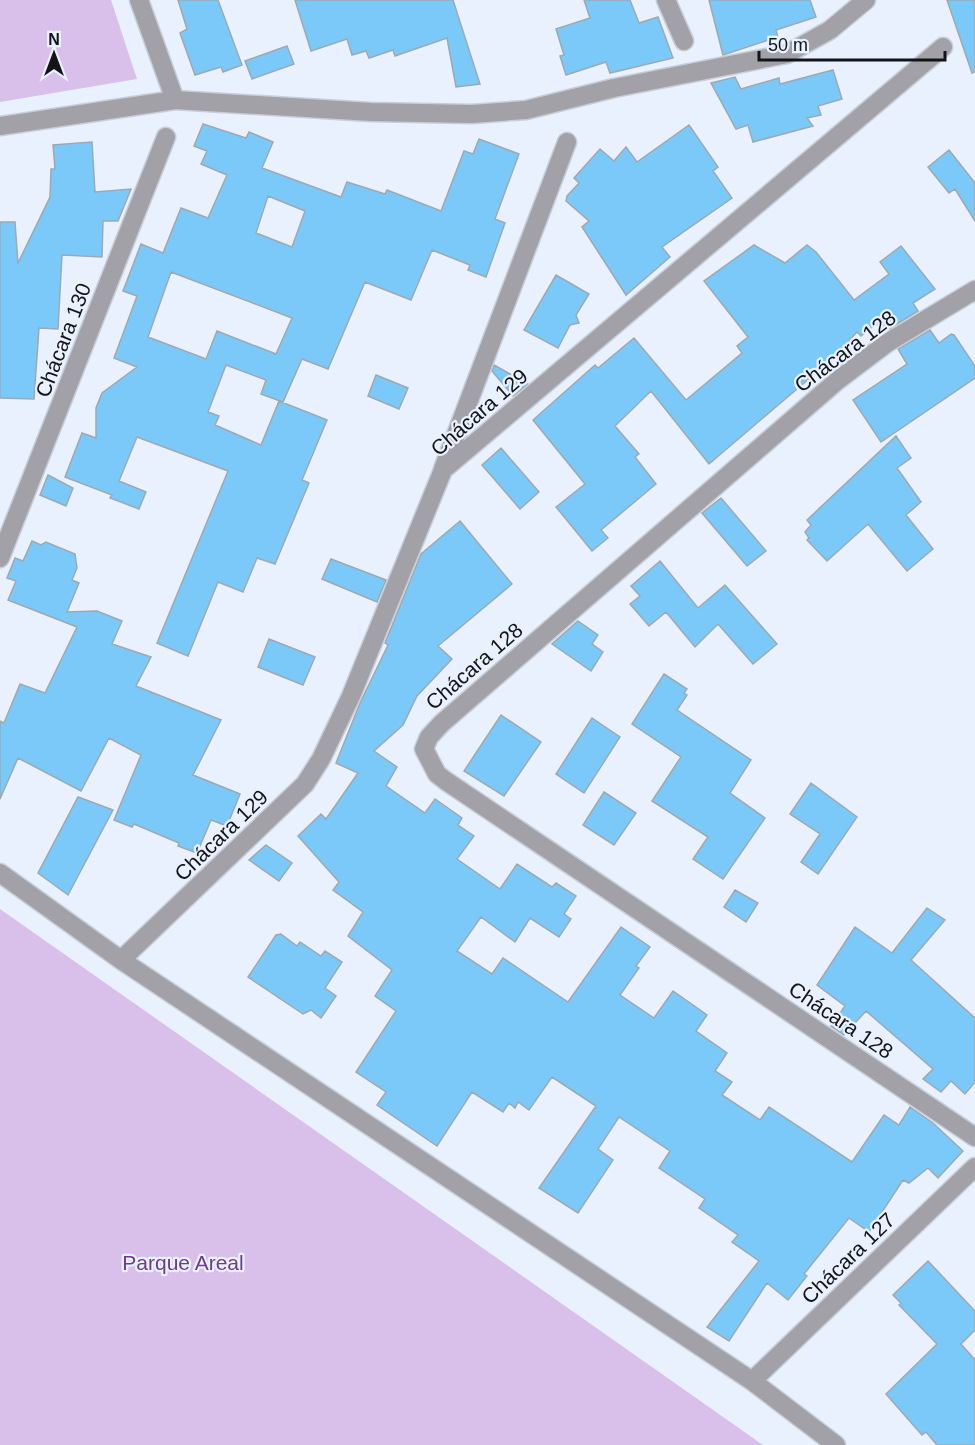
<svg xmlns="http://www.w3.org/2000/svg" width="975" height="1445" font-family="Arial,sans-serif">
	<rect width="100%" height="100%" fill="#eaf1fe"/>
	<path fill="#d8c0ea" d="M 0,0 L 111,0 L 137,79 L 0,102 Z
		M 0,909 L 763,1445 L 0,1445 Z"/>
	<path fill="#7bc9f9" stroke="#9da9b2" stroke-width="1.5" fill-rule="evenodd" d="M 178,0 L 218,0 L 242,65 L 223,72 L 221,67 L 195,75 L 180,33 L 187,29 Z
		M 295,0 L 453,0 L 480,84 L 456,87 L 447,38 L 395,56 L 393,50 L 369,58 L 366,51 L 352,55 L 347,39 L 311,51 Z
		M 584,0 L 630,0 L 639,23 L 658,17 L 673,58 L 610,73 L 606,62 L 566,75 L 560,56 L 564,55 L 556,29 L 590,18 Z
		M 709,0 L 810,0 L 816,17 L 776,30 L 778,37 L 723,55 Z
		M 947,0 L 975,0 L 975,72 L 972,73 Z
		M 287,46 L 294,64 L 252,79 L 245,61 Z
		M 833,70 L 842,99 L 818,106 L 821,115 L 807,118 L 813,126 L 753,142 L 748,125 L 736,129 L 711,83 L 735,77 L 741,89 L 779,78 L 780,84 Z
		M 203,124 L 246,138 L 249,132 L 273,142 L 262,168 L 341,197 L 347,182 L 385,194 L 387,190 L 441,211 L 464,151 L 473,154 L 479,139 L 519,154 L 495,219 L 505,223 L 486,277 L 468,270 L 470,265 L 432,250 L 411,300 L 365,282 L 328,369 L 302,359 L 283,402 L 261,394 L 266,380 L 226,365 L 208,412 L 219,416 L 215,425 L 261,445 L 279,401 L 327,420 L 302,480 L 309,483 L 275,564 L 257,558 L 243,592 L 218,582 L 188,656 L 157,643 L 228,471 L 137,437 L 119,481 L 146,492 L 139,509 L 110,498 L 112,495 L 65,477 L 82,433 L 96,438 L 96,408 L 102,393 L 137,367 L 114,358 L 137,296 L 123,291 L 141,244 L 163,253 L 181,208 L 208,218 L 227,175 L 201,164 L 207,151 L 194,146 ZM 268,196 L 305,211 L 292,247 L 256,233 ZM 171,272 L 292,318 L 276,354 L 217,331 L 206,359 L 148,337 Z
		M 689,125 L 718,167 L 713,171 L 732,198 L 662,247 L 670,257 L 626,295 L 582,227 L 589,221 L 566,201 L 567,196 L 579,183 L 574,178 L 600,149 L 614,161 L 626,147 L 637,162 Z
		M 92,142 L 95,192 L 131,189 L 118,221 L 103,221 L 102,257 L 62,255 L 58,329 L 39,328 L 34,399 L 0,398 L 0,222 L 15,222 L 18,263 L 50,197 L 51,169 L 55,169 L 53,145 Z
		M 949,150 L 975,183 L 975,221 L 955,189 L 949,193 L 928,167 Z
		M 754,245 L 785,263 L 807,245 L 816,252 L 854,300 L 889,274 L 880,262 L 901,246 L 935,289 L 913,303 L 918,311 L 886,331 L 881,323 L 878,326 L 876,324 L 861,336 L 857,332 L 831,360 L 709,464 L 651,391 L 615,426 L 639,454 L 635,457 L 656,484 L 601,530 L 608,538 L 592,551 L 556,507 L 585,484 L 533,420 L 595,365 L 598,368 L 634,338 L 686,400 L 742,353 L 737,346 L 748,337 L 704,281 Z
		M 556,275 L 589,294 L 576,315 L 579,323 L 570,325 L 558,348 L 524,330 Z
		M 930,330 L 939,343 L 951,334 L 954,335 L 975,366 L 975,378 L 881,442 L 853,400 L 907,364 L 898,349 Z
		M 494,365 L 528,384 L 513,396 L 492,371 Z
		M 376,375 L 408,388 L 399,409 L 368,396 Z
		M 896,436 L 911,458 L 897,468 L 921,502 L 906,515 L 933,549 L 907,571 L 868,524 L 827,561 L 807,540 L 809,538 L 805,532 L 811,525 L 807,520 Z
		M 501,448 L 539,492 L 520,509 L 482,465 Z
		M 48,475 L 73,488 L 66,506 L 40,495 Z
		M 721,498 L 766,551 L 747,566 L 702,513 Z
		M 460,521 L 512,584 L 438,646 L 452,659 L 417,696 L 403,725 L 374,751 L 397,767 L 386,786 L 425,813 L 435,799 L 462,818 L 458,825 L 474,836 L 457,859 L 500,889 L 517,864 L 552,887 L 556,883 L 576,896 L 564,914 L 571,919 L 559,937 L 530,918 L 515,942 L 481,917 L 457,951 L 492,974 L 503,958 L 568,1002 L 621,927 L 650,947 L 636,966 L 639,968 L 620,995 L 654,1018 L 673,991 L 707,1015 L 696,1031 L 727,1053 L 715,1071 L 732,1082 L 722,1095 L 760,1120 L 769,1107 L 852,1162 L 884,1115 L 899,1125 L 910,1107 L 933,1123 L 963,1151 L 938,1178 L 928,1168 L 909,1183 L 903,1180 L 869,1232 L 849,1218 L 804,1274 L 807,1276 L 788,1300 L 767,1283 L 729,1341 L 707,1327 L 759,1261 L 732,1242 L 738,1235 L 699,1208 L 705,1199 L 659,1168 L 670,1151 L 619,1117 L 598,1149 L 613,1160 L 578,1213 L 539,1188 L 596,1106 L 552,1077 L 529,1110 L 518,1102 L 515,1108 L 509,1103 L 503,1112 L 472,1092 L 437,1146 L 377,1105 L 386,1092 L 356,1072 L 396,1011 L 375,996 L 392,970 L 348,936 L 363,912 L 333,890 L 339,882 L 298,836 L 321,814 L 326,819 L 358,773 L 336,763 L 360,703 L 388,645 L 385,643 L 421,554 Z
		M 32,541 L 41,545 L 46,542 L 75,554 L 77,568 L 72,580 L 79,583 L 67,612 L 97,611 L 122,621 L 112,644 L 151,657 L 136,686 L 221,720 L 193,775 L 240,794 L 227,826 L 211,820 L 197,853 L 178,846 L 179,843 L 134,824 L 132,827 L 114,820 L 141,755 L 109,738 L 81,791 L 18,758 L 0,799 L 0,721 L 4,723 L 20,684 L 45,693 L 77,627 L 8,600 L 16,581 L 7,578 L 15,558 L 23,561 Z
		M 331,559 L 386,580 L 377,602 L 322,579 Z
		M 660,561 L 698,608 L 725,585 L 777,644 L 753,664 L 718,624 L 695,647 L 666,612 L 649,626 L 630,604 L 640,596 L 631,586 Z
		M 578,621 L 598,635 L 592,644 L 603,652 L 591,671 L 552,644 Z
		M 269,639 L 315,657 L 303,685 L 258,667 Z
		M 664,674 L 687,689 L 684,693 L 687,695 L 677,710 L 751,760 L 730,793 L 765,818 L 723,879 L 693,859 L 708,837 L 652,801 L 681,757 L 632,724 Z
		M 501,715 L 541,742 L 504,796 L 464,771 Z
		M 592,718 L 620,737 L 584,793 L 556,774 Z
		M 811,783 L 857,817 L 818,874 L 801,862 L 820,834 L 790,814 Z
		M 604,792 L 636,813 L 614,845 L 583,825 Z
		M 78,797 L 113,810 L 68,895 L 38,873 Z
		M 266,845 L 292,863 L 279,881 L 249,860 Z
		M 735,890 L 758,903 L 746,922 L 724,907 Z
		M 927,908 L 945,920 L 911,960 L 975,1018 L 975,1082 L 965,1094 L 951,1081 L 941,1092 L 923,1079 L 933,1069 L 866,1011 L 844,1035 L 831,1026 L 845,1006 L 817,985 L 855,927 L 892,953 Z
		M 281,934 L 297,946 L 300,942 L 321,956 L 325,951 L 342,962 L 325,988 L 336,996 L 321,1018 L 311,1010 L 303,1014 L 248,977 L 276,935 Z
		M 928,1261 L 975,1311 L 975,1330 L 961,1344 L 975,1360 L 975,1445 L 937,1445 L 926,1432 L 922,1435 L 886,1394 L 937,1344 L 899,1305 L 901,1303 L 893,1295 Z"/>
	<g fill="none" stroke-linecap="round" stroke-linejoin="round">
		<defs>
			<path id="street" d="M 139,0 L 175,100
				M 666,0 L 684,41
				M 0,126 L 175,100 L 371,112 L 472,114 L 526,110 L 614,88 L 787,54 L 830,30 L 866,0
				M 975,290 L 887,343 L 838,380 L 442,723 L 429,737 L 424,749 L 437,774 L 446,781 L 975,1137
				M 443,469 L 567,142
				M 0,558 L 166,137
				M 0,873 L 121,960 L 752,1381 L 836,1445
				M 121,960 L 305,784 L 321,759 L 351,696 L 443,470 L 943,47
				M 752,1381 L 975,1167"/>
		</defs>
		<use href="#street" stroke="#c7ced9" stroke-width="21"/>
		<use href="#street" stroke="#a1a1a7" stroke-width="18"/>
	</g>
	<g text-anchor="middle" dominant-baseline="central" stroke-width="4.5" stroke-linejoin="round" paint-order="stroke">
		<g font-size="21" fill="#121418" stroke="#eaf1fe">
			<text transform="translate(63 340) rotate(-69)">Chácara 130</text>
			<text transform="translate(845 351) rotate(-37)">Chácara 128</text>
			<text transform="translate(479 412) rotate(-41)">Chácara 129</text>
			<text transform="translate(474 666) rotate(-41)">Chácara 128</text>
			<text transform="translate(221 835) rotate(-44)">Chácara 129</text>
			<text transform="translate(841 1020) rotate(34)">Chácara 128</text>
			<text transform="translate(848 1258) rotate(-44)">Chácara 127</text>
		</g>
		<g font-size="21" fill="#6e3c8b" stroke="#eaf1fe">
			<text x="183" y="1262">Parque Areal</text>
		</g>
	</g>
	<g transform="translate(54 54)" stroke="#eaf1fe" stroke-width="4.5" paint-order="stroke">
	<path d="M0-4.5L10 22L0 15L-10 22Z" fill="#121418"/>
	<text y="-9" font-size="16" font-weight="bold" text-anchor="middle" fill="#121418">N</text>
	</g>
	<path d="M759 51v9h186v-9" fill="none" stroke="#121418" stroke-width="3"/>
	<text x="768" y="51" font-size="18" fill="#121418" stroke="#eaf1fe" stroke-width="4.5" paint-order="stroke">50 m</text>
</svg>
